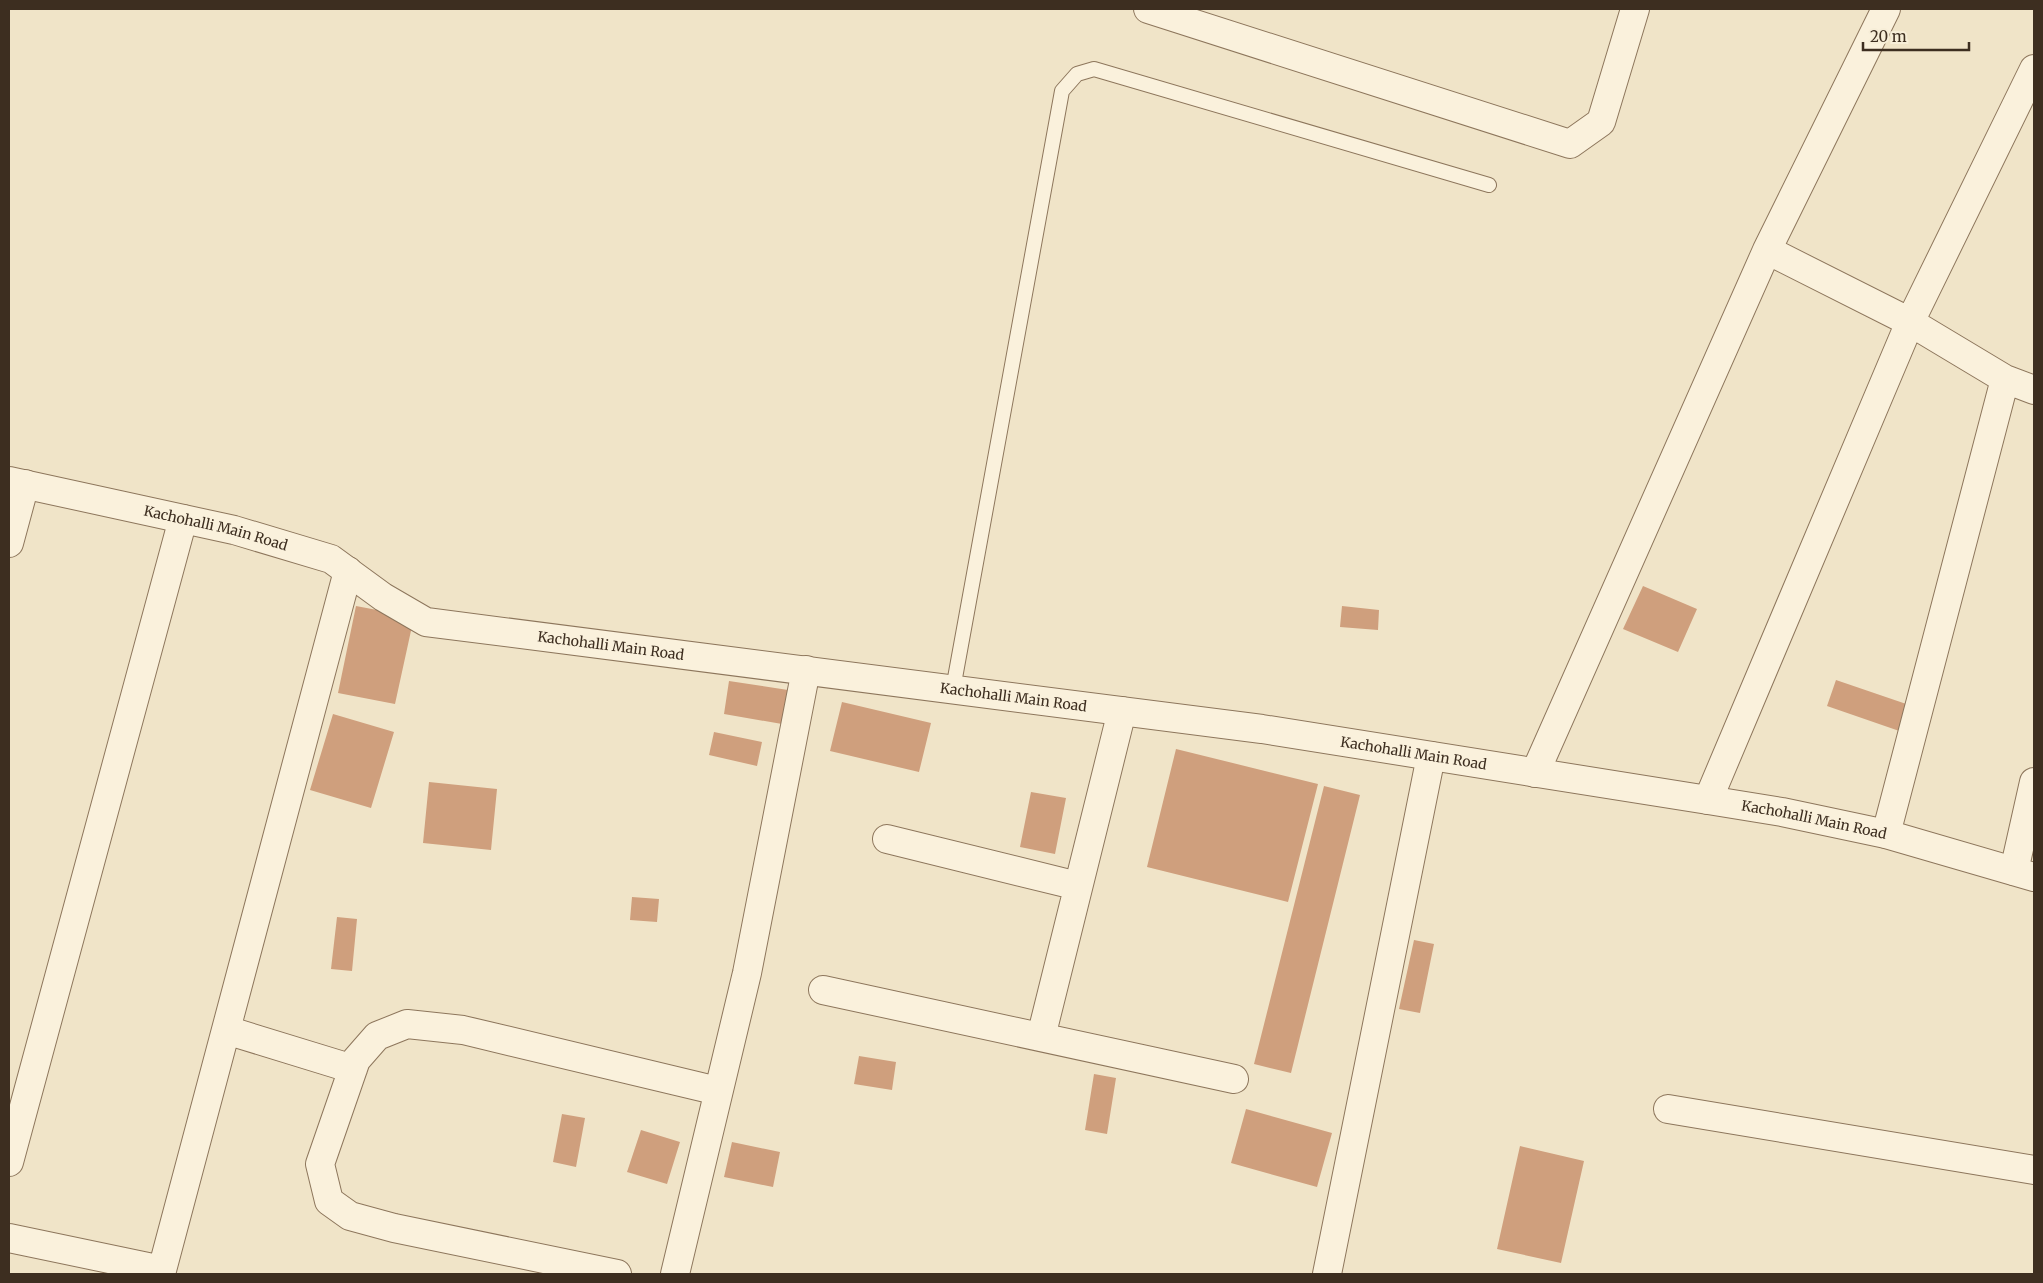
<svg xmlns="http://www.w3.org/2000/svg" width="2043" height="1283" font-family="Merriweather,serif">
	<rect width="100%" height="100%" fill="#f0e4c8"/>
	<path fill="#cf9f7d" d="M 1643,586 L 1697,609 L 1678,652 L 1623,629 Z
		M 356,606 L 414,617 L 395,704 L 338,693 Z
		M 1342,606 L 1379,610 L 1378,630 L 1340,627 Z
		M 1836,680 L 1918,708 L 1908,734 L 1827,706 Z
		M 729,681 L 788,690 L 782,724 L 724,714 Z
		M 842,702 L 931,723 L 919,772 L 830,751 Z
		M 333,714 L 394,732 L 371,808 L 310,790 Z
		M 714,732 L 762,742 L 757,766 L 709,755 Z
		M 1176,749 L 1318,784 L 1288,902 L 1147,867 Z
		M 429,782 L 497,789 L 491,850 L 423,843 Z
		M 1324,786 L 1360,795 L 1291,1073 L 1254,1064 Z
		M 1031,792 L 1066,798 L 1055,854 L 1020,847 Z
		M 632,897 L 659,899 L 657,922 L 630,920 Z
		M 337,917 L 357,919 L 352,971 L 331,969 Z
		M 1414,940 L 1434,944 L 1420,1013 L 1399,1009 Z
		M 859,1056 L 896,1062 L 892,1090 L 854,1084 Z
		M 1094,1074 L 1116,1078 L 1107,1134 L 1085,1130 Z
		M 1246,1109 L 1332,1133 L 1317,1187 L 1231,1163 Z
		M 562,1114 L 585,1118 L 576,1167 L 553,1162 Z
		M 641,1130 L 680,1142 L 667,1184 L 627,1172 Z
		M 732,1142 L 780,1152 L 773,1187 L 724,1177 Z
		M 1520,1146 L 1584,1161 L 1561,1263 L 1497,1249 Z"/>
	<g fill="none" stroke-linecap="round" stroke-linejoin="round">
		<defs>
			<path id="service" d="M 953,689 L 1062,91 L 1077,74 L 1094,69 L 1489,185"/>
			<path id="minor" d="M 1148,9 L 1570,144 L 1601,122 L 1635,9
				M 1767,250 L 1910,322 L 2005,379 L 2034,390
				M 9,543 L 25,484
				M 1535,773 L 1767,250 L 1886,9
				M 1708,800 L 1910,322 L 2034,69
				M 1886,834 L 2005,379
				M 887,839 L 1078,886
				M 2014,871 L 2034,782
				M 823,990 L 1234,1079
				M 226,1030 L 353,1069
				M 1041,1037 L 1122,711
				M 1668,1109 L 2034,1170
				M 9,1162 L 183,519
				M 9,1238 L 162,1270
				M 161,1274 L 348,571
				M 617,1274 L 394,1228 L 350,1216 L 329,1201 L 320,1164 L 356,1060 L 377,1036 L 407,1024 L 463,1030 L 718,1091
				M 675,1274 L 747,973 L 806,670
				M 1327,1274 L 1431,756"/>
			<g id="tertiary">
				<path id="s1" d="M 9,481 L 234,530 L 331,559 L 383,597 L 426,622 L 1262,729 L 1708,800 L 1782,812 L 1886,834 L 2034,877"/>
			</g>
		</defs>
		<use href="#service" stroke="#8d765c" stroke-width="16"/>
		<use href="#minor" stroke="#8d765c" stroke-width="30"/>
		<use href="#tertiary" stroke="#8d765c" stroke-width="30"/>
		<use href="#service" stroke="#faf1dc" stroke-width="14"/>
		<use href="#minor" stroke="#faf1dc" stroke-width="28"/>
		<use href="#tertiary" stroke="#faf1dc" stroke-width="28"/>
	</g>
	<g text-anchor="middle" dominant-baseline="central" stroke-width="4.5" stroke-linejoin="round" paint-order="stroke">
		<g font-size="14" fill="#3d2e20" stroke="#f7eed8">
			<text stroke="none"><textPath href="#s1" startOffset="212">Kachohalli Main Road</textPath></text>
			<text stroke="none"><textPath href="#s1" startOffset="632">Kachohalli Main Road</textPath></text>
			<text stroke="none"><textPath href="#s1" startOffset="1038">Kachohalli Main Road</textPath></text>
			<text stroke="none"><textPath href="#s1" startOffset="1442">Kachohalli Main Road</textPath></text>
			<text stroke="none"><textPath href="#s1" startOffset="1848">Kachohalli Main Road</textPath></text>
		</g>
	</g>
	<rect width="2043" height="1283" fill="none" stroke="#3d2e20" stroke-width="20"/>
	<path d="M1863 42v8h106v-8" fill="none" stroke="#3d2e20" stroke-width="2.5"/>
	<text x="1870" y="42" font-size="15" fill="#3d2e20" stroke="#f7eed8" stroke-width="4" paint-order="stroke">20 m</text>
</svg>
